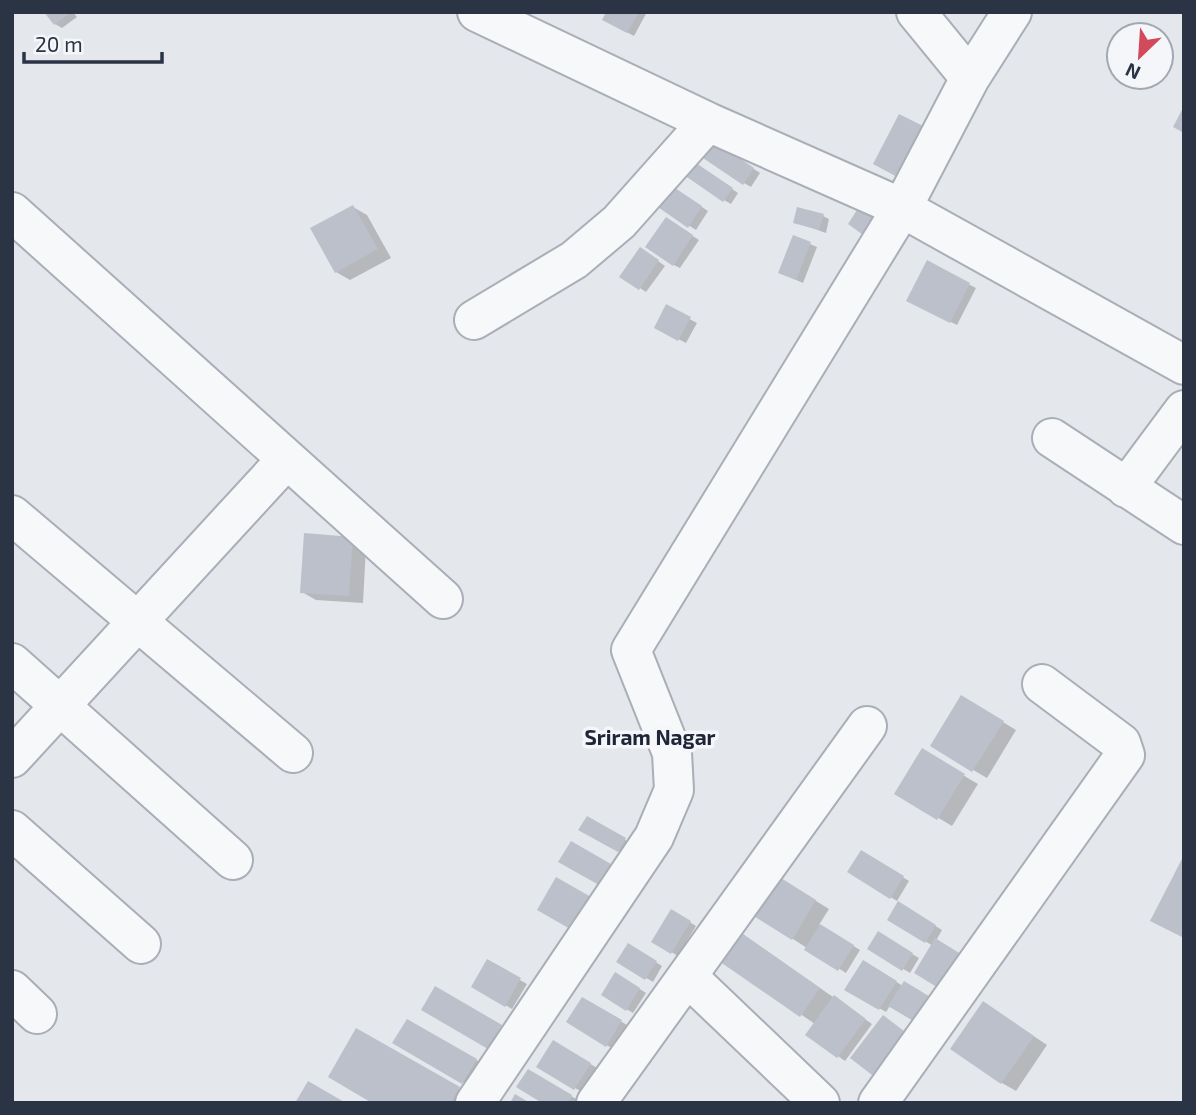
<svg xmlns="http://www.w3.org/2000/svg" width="1196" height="1115" font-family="'Exo 2',sans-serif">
	<rect width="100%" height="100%" fill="#e4e7ec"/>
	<path fill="#0003" d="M 46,12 L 73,12 L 77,17 L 62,28 L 55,24 Z
		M 608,12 L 647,12 L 634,36 L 604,20 Z
		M 718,145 L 760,173 L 751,187 L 744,183 Z
		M 700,167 L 738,193 L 731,204 L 724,200 Z
		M 676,190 L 708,211 L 696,230 L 657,205 Z
		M 353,207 L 367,215 L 391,258 L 350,280 L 336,272 Z
		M 823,216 L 829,219 L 826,233 L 795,222 Z
		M 666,219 L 699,240 L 680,268 L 674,265 Z
		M 794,237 L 817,247 L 803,283 L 787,276 Z
		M 647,253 L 665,266 L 646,292 L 640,288 Z
		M 927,263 L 976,288 L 957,325 L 915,304 Z
		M 667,307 L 697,323 L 686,343 L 657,328 Z
		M 352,539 L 366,547 L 363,603 L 316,600 L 302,592 Z
		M 962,697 L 1016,730 L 987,778 L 932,746 Z
		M 922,751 L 978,784 L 952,826 L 897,793 Z
		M 587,818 L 632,844 L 625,855 L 581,829 Z
		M 861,852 L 909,881 L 897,901 L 849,872 Z
		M 787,883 L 829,909 L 819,925 L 860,950 L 846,973 L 793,939 Z
		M 899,904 L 942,930 L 933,946 L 890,919 Z
		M 672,911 L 696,926 L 678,956 L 653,941 Z
		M 878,934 L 919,958 L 910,973 L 869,948 Z
		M 751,940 L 872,1024 L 845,1061 L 808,1035 L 815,1024 L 718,958 Z
		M 628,945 L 662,966 L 653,982 L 618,961 Z
		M 488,962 L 527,984 L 512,1009 L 473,987 Z
		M 863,962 L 903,986 L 886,1012 L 846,989 Z
		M 616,974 L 646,993 L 633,1013 L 603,995 Z
		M 583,999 L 627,1025 L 613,1049 L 569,1022 Z
		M 984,1003 L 1047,1045 L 1016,1091 L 1002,1083 Z
		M 407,1021 L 483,1064 L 470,1086 L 395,1043 Z
		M 357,1031 L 473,1097 L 469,1103 L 375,1103 Z
		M 554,1042 L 597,1068 L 582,1092 L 539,1067 Z
		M 528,1071 L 578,1100 L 576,1103 L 545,1103 Z"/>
	<path fill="#bbc0ca" d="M 44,12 L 71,12 L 54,25 Z
		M 606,12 L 639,12 L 627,33 L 602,20 Z
		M 1184,106 L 1184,133 L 1173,127 Z
		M 899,114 L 927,128 L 901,179 L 873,164 Z
		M 711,139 L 754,168 L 743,185 L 700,156 Z
		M 693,161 L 733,188 L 723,202 L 684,175 Z
		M 669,184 L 702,206 L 688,228 L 655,205 Z
		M 864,199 L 884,212 L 866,237 L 848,224 Z
		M 353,205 L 378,249 L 335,273 L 310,228 Z
		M 797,207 L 824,214 L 819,230 L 793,223 Z
		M 666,217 L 693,235 L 673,266 L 645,247 Z
		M 793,235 L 811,242 L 796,280 L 778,273 Z
		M 640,247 L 659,260 L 639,290 L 619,277 Z
		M 927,260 L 970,283 L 950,323 L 906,301 Z
		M 666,304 L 691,317 L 678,341 L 654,328 Z
		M 304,533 L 353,537 L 349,596 L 300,593 Z
		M 961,695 L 1004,721 L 972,772 L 930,746 Z
		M 922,748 L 965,774 L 937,820 L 894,794 Z
		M 587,816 L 626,838 L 618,852 L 578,830 Z
		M 571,841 L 611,864 L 599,885 L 558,862 Z
		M 861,850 L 904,876 L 890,899 L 847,872 Z
		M 1184,855 L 1184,938 L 1150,921 Z
		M 773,873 L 816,900 L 792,940 L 749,913 Z
		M 556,877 L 598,901 L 579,934 L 537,910 Z
		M 898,901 L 936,925 L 925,943 L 887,920 Z
		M 671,909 L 691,921 L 671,954 L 651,942 Z
		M 820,924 L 854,945 L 838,971 L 804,950 Z
		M 736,929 L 820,988 L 800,1017 L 716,959 Z
		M 878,931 L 913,953 L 902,971 L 867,949 Z
		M 935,938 L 969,959 L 948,994 L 914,973 Z
		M 628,943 L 657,961 L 645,980 L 616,962 Z
		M 487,959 L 521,978 L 505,1007 L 471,987 Z
		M 863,960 L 897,981 L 879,1010 L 844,990 Z
		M 615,972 L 640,988 L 626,1011 L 601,995 Z
		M 904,981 L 942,1004 L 927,1029 L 888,1006 Z
		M 435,986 L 502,1025 L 488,1049 L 421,1010 Z
		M 834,995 L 866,1019 L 837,1058 L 805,1035 Z
		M 582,997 L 622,1020 L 606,1047 L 566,1022 Z
		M 983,1001 L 1034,1036 L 1001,1084 L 950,1049 Z
		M 883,1015 L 917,1041 L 885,1085 L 850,1058 Z
		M 407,1019 L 477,1059 L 462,1084 L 392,1043 Z
		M 356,1028 L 460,1087 L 451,1103 L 372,1103 L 328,1077 Z
		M 553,1040 L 591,1063 L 574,1090 L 536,1067 Z
		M 528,1069 L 572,1095 L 568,1103 L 542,1103 L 516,1087 Z
		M 308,1081 L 346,1103 L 295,1103 Z
		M 515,1094 L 530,1103 L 510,1103 Z"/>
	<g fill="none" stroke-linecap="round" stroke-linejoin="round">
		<defs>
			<path id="street" d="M 477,12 L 708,122 L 902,208 L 1184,365
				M 916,12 L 970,78
				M 12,212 L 443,599
				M 474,320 L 574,260 L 619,222 L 708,122
				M 1052,438 L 1184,525
				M 1126,488 L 1184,410
				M 12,515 L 293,753
				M 12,663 L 233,860
				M 12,758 L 287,459
				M 12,830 L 141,944
				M 688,977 L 820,1103
				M 12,990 L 37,1014
				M 475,1103 L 654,837 L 674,790 L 672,753 L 631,650 L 902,208 L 970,78 L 1012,12
				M 596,1103 L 867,726
				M 878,1103 L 1125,755 L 1121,743 L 1042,684"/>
		</defs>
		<use href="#street" stroke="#a9aeb7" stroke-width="42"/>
		<use href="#street" stroke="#f7f8fa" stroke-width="38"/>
	</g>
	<g text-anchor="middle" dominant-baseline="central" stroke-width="7" stroke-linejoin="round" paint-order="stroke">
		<g font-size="21" font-weight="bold" fill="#1d2536" stroke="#f4f6f9">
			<text x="650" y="736">Sriram Nagar</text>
		</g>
	</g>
	<rect width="1196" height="1115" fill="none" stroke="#2b3445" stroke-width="28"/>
	<g transform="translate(1140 56) rotate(205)"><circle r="33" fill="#f4f6f9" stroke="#a4a8b1" stroke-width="2"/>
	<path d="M0-5L12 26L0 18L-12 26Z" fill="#d1495b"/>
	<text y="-10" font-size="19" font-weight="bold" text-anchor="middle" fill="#2b3445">N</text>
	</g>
	<path d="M24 52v10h138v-10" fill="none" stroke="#2b3445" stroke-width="3.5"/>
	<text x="35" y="52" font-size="21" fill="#2b3445" stroke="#f4f6f9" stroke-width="5" paint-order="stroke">20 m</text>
</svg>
